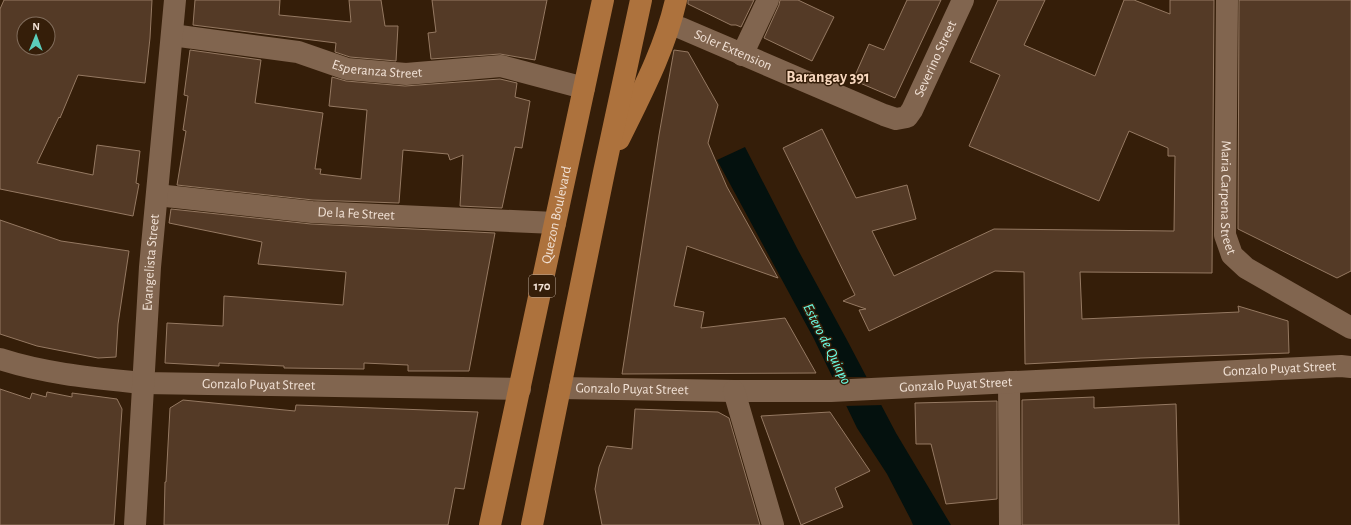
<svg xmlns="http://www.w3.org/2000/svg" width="1351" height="525" font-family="'Alegreya Sans',sans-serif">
	<rect width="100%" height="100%" fill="#351e09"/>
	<path fill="#04110e" d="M 745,147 L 798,250 L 847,340 L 896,433 L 951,525 L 913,525 L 911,520 L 887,474 L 857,428 L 814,339 L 717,160 Z"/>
	<path fill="#351e09" d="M 830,377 L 869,377 L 884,405 L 844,406 Z"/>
	<path fill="#543a26" stroke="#957962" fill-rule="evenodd" d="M 4,0 L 152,0 L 150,38 L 145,83 L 78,75 L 60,118 L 59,117 L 37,163 L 93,175 L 97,145 L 140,151 L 136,183 L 139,184 L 133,216 L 0,189 L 0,9 ZM 24,24 L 48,24 L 48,48 L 24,48 Z
		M 195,0 L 280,0 L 279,15 L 351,22 L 349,0 L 381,0 L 385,26 L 398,26 L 396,61 L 350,57 L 335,52 L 336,43 L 193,25 Z
		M 432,0 L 547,0 L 535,60 L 500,54 L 431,59 L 428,33 L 436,32 Z
		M 688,0 L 754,0 L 741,27 L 736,25 L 731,25 L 688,4 Z
		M 780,0 L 798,0 L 834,17 L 812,61 L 764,38 L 779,5 Z
		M 907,0 L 941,0 L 895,98 L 853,80 L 869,44 L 884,50 Z
		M 998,0 L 1045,0 L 1024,45 L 1095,76 L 1124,0 L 1134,0 L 1170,14 L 1170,0 L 1214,0 L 1212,273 L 1080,272 L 1082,319 L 1239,312 L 1238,306 L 1288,321 L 1289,353 L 1141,358 L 1025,364 L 1024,272 L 995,271 L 869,331 L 859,310 L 866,309 L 843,301 L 855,295 L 783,148 L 822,129 L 856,198 L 907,185 L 916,219 L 872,231 L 894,276 L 994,229 L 1174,231 L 1175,156 L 1168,156 L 1168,148 L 1129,131 L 1099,201 L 969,146 L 1000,75 L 970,62 Z
		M 1239,0 L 1351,0 L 1351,271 L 1337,278 L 1238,229 Z
		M 190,50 L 261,60 L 255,103 L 323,113 L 315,169 L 321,169 L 320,174 L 361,179 L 367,110 L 329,106 L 332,77 L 346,81 L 405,86 L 500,79 L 517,83 L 515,97 L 530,101 L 522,148 L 515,147 L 502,208 L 460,206 L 463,155 L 450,160 L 448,154 L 403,150 L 399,203 L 313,200 L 177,185 L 186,131 L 183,130 L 188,96 L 184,95 Z
		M 674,50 L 688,52 L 718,105 L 708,143 L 727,187 L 778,278 L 687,246 L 674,306 L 704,312 L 701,328 L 785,318 L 816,373 L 622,374 L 659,135 Z
		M 171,209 L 311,224 L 495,233 L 469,371 L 408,371 L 408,365 L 364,363 L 364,369 L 284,368 L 284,366 L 219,363 L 219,366 L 165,363 L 167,323 L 223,326 L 224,296 L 343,305 L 346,272 L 258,264 L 262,242 L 169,223 Z
		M 0,220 L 61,241 L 129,251 L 118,324 L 116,357 L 98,358 L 37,346 L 0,334 Z
		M 0,389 L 30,399 L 32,393 L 46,397 L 47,392 L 72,397 L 72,393 L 117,399 L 122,409 L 114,525 L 0,525 Z
		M 1094,397 L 1094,408 L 1176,404 L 1179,525 L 1022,525 L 1022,400 Z
		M 183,400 L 295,411 L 296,405 L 478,412 L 464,489 L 455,488 L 448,525 L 164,525 L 165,482 L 166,482 L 170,408 Z
		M 997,401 L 997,499 L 946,504 L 931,444 L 916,444 L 915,403 Z
		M 635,409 L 718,412 L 729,418 L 760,525 L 602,525 L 595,489 L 599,467 L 607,446 L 632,449 Z
		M 830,412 L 870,471 L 835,488 L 843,507 L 801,525 L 761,416 Z"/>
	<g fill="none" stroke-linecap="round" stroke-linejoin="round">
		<g stroke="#81654f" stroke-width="22">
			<path id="s1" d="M 1227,0 L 1225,235 L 1232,255 L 1246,268 L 1351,328"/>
			<path id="s2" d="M 670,25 L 681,28 L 884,115 L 896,119 L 907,117 L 912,110 L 963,0"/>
			<path id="s3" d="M 172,35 L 298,52 L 347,69 L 406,74 L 501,66 L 584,88"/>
			<path d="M 742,55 L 768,0"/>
			<path id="s4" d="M 157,195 L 312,212 L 555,223"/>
			<path id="s5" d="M 0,359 C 46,374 95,378 143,383 L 520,389"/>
			<path d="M 1009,382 L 1010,525"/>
			<path id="s6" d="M 560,388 L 734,391 L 831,391 L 1341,366 L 1351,367"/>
			<path d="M 734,391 L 773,525"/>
			<path id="s7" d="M 135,525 L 150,267 L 175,0"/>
		</g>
		<g stroke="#ad723d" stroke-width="22">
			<path d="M 619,139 C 641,94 665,49 676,0"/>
			<path id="s8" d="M 490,525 L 603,0"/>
			<path d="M 532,525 L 604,172 L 641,0"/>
		</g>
	</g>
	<g text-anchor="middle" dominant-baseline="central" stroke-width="3" stroke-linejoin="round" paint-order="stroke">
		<rect fill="#351e09" stroke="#b9a698" stroke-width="1" x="529" y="275" width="26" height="22" rx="3"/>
		<g font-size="13" font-weight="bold" fill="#f1e1d5">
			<text x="542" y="286">170</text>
		</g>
		<g font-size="14" fill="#f1e1d5" stroke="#351e09">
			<text stroke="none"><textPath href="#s2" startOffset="68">Soler Extension</textPath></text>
			<text stroke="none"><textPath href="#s2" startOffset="321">Severino Street</textPath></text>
			<text stroke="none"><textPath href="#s3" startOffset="209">Esperanza Street</textPath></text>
			<text stroke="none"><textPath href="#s1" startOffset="198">Maria Carpena Street</textPath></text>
			<text stroke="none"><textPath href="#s4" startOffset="200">De la Fe Street</textPath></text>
			<text stroke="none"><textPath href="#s8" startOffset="317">Quezon Boulevard</textPath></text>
			<text stroke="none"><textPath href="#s7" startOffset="263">Evangelista Street</textPath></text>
			<text stroke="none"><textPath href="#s6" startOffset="720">Gonzalo Puyat Street</textPath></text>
			<text stroke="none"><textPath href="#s5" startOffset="261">Gonzalo Puyat Street</textPath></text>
			<text stroke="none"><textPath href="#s6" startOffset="396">Gonzalo Puyat Street</textPath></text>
			<text stroke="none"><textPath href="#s6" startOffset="72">Gonzalo Puyat Street</textPath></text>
		</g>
		<g font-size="15" font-style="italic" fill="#6afee6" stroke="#351e09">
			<text transform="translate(827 344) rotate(63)">Estero de Quiapo</text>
		</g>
		<g font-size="16" font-weight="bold" fill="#f8d8bf" stroke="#351e09">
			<text x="828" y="77">Barangay 391</text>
		</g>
	</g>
	<g transform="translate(36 36) rotate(1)"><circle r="19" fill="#351e09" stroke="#806c5b"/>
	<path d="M0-3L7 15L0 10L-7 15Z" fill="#5bcebb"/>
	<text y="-6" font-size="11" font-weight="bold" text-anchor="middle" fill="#f1e1d5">N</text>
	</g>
</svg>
